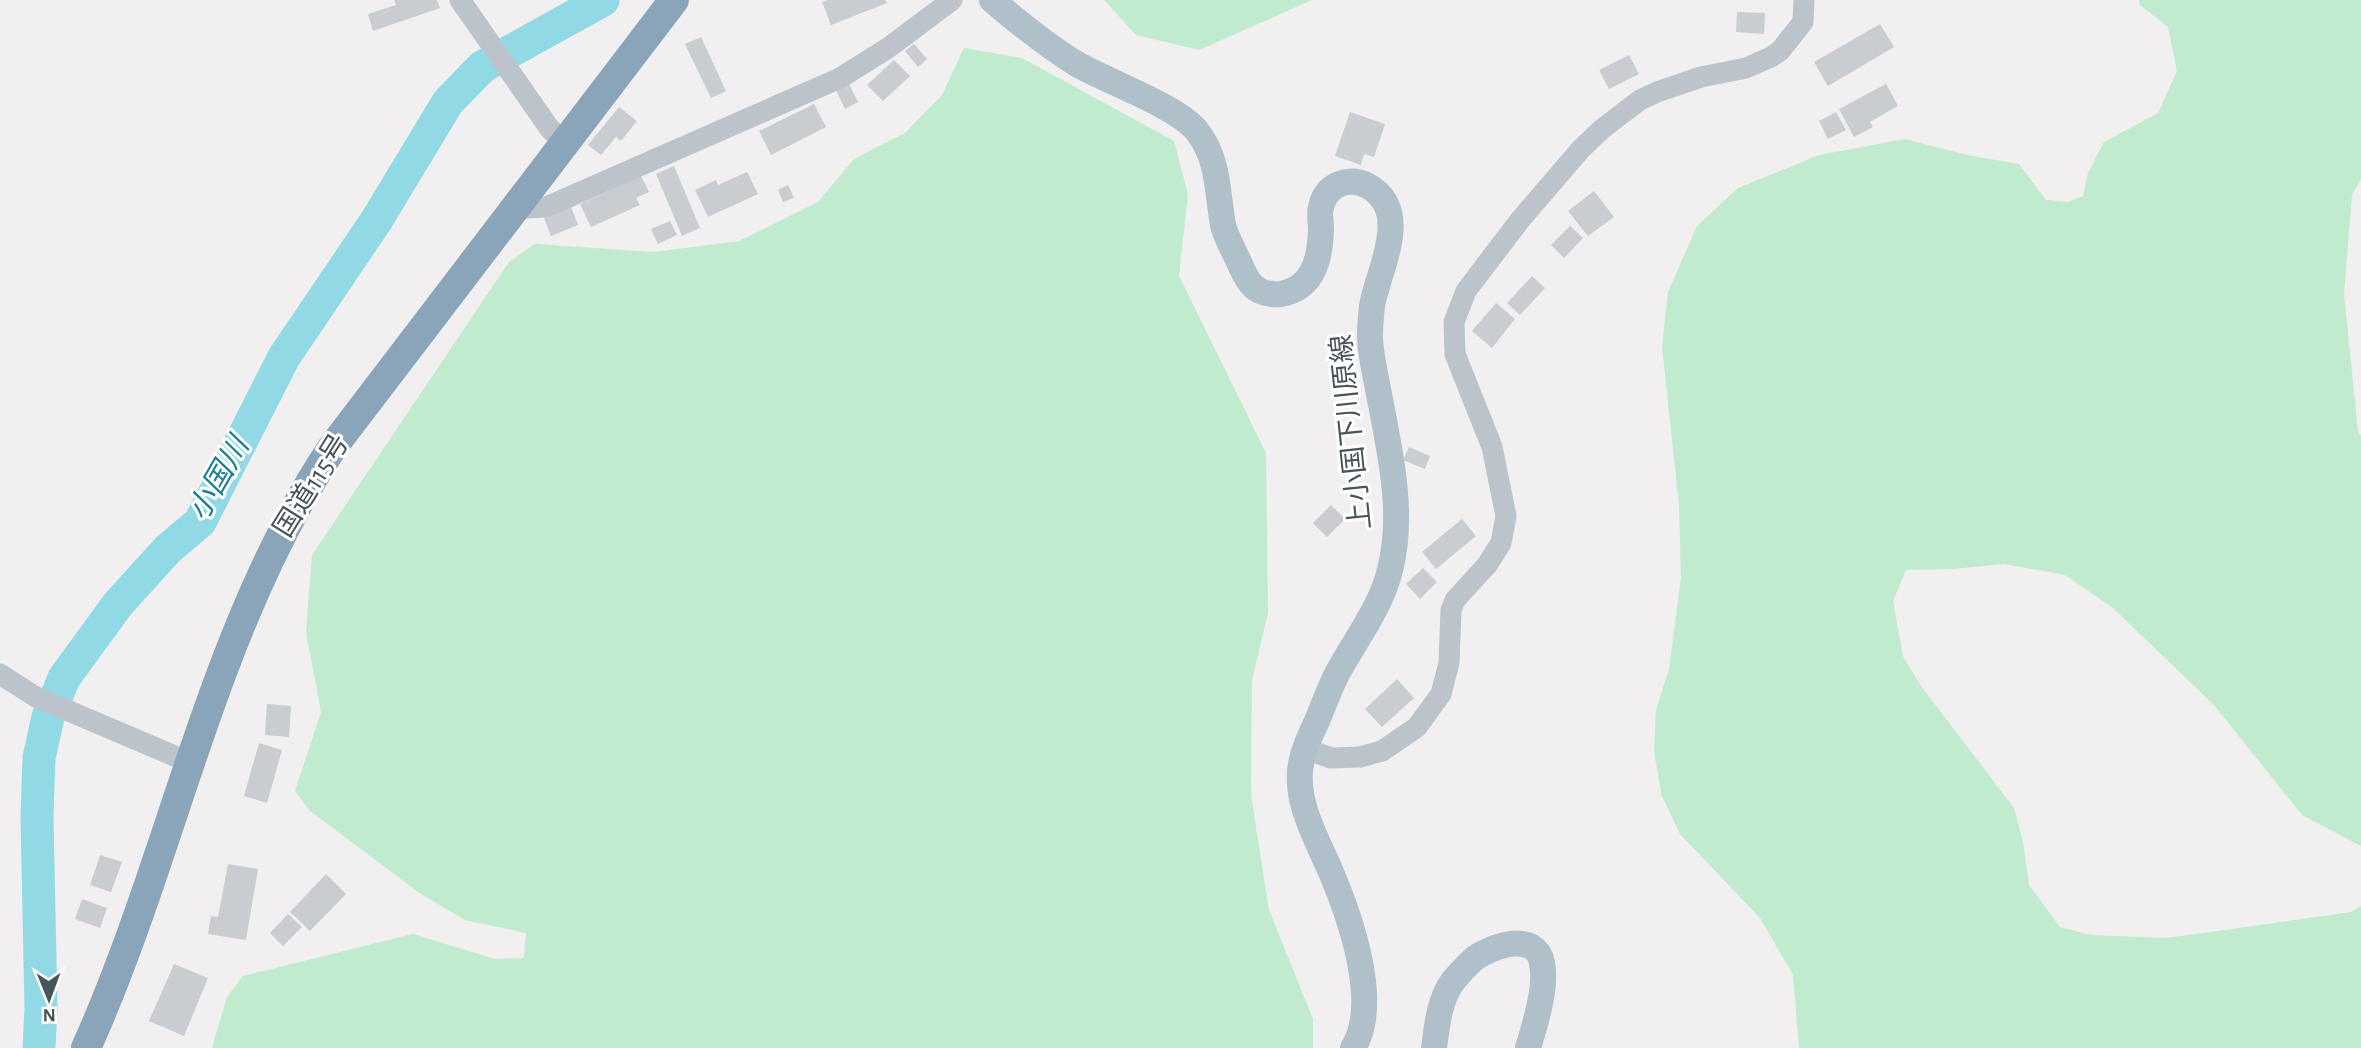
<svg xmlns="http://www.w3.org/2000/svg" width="2361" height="1048" font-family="'Alegreya Sans','Noto Sans JP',sans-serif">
	<rect width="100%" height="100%" fill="#f1efef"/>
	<path fill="#c1ebce" d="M 1104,0 L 1312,0 L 1199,50 L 1136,35 Z
		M 2139,0 L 2361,0 L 2361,179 L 2352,195 L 2344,294 L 2358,431 L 2361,436 L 2361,846 L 2302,815 L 2214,705 L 2113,608 L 2065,575 L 2004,564 L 1953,569 L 1906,570 L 1893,601 L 1903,656 L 1921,686 L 2014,808 L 2023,842 L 2029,885 L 2060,927 L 2090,935 L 2167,938 L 2351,912 L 2361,906 L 2361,1048 L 1799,1048 L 1793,975 L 1760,918 L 1680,834 L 1662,796 L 1654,752 L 1656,710 L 1669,669 L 1681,577 L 1679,505 L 1662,347 L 1668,292 L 1697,226 L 1738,188 L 1819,155 L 1905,139 L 1967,155 L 2019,164 L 2046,200 L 2069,202 L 2083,196 L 2088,173 L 2104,142 L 2158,113 L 2177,71 L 2168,27 L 2140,5 Z
		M 964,48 L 1022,58 L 1174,141 L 1188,194 L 1179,276 L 1266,453 L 1268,613 L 1252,680 L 1251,795 L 1269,910 L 1313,1019 L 1313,1048 L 212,1048 L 227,997 L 243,976 L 413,934 L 495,959 L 524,958 L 526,933 L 465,920 L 418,892 L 310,811 L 295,791 L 321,712 L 306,632 L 312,555 L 509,262 L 535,244 L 654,252 L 739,241 L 818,202 L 854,159 L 905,133 L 942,95 Z"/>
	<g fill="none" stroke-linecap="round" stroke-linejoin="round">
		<path stroke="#91dae5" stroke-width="33" d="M 39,1048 L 41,1008 L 37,816 L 39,758 L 48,717 L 64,678 L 118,604 L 168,549 L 200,522 L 284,357 L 376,221 L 448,102 L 482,67 L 603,0"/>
	</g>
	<path fill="#c9ccd1" d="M 394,0 L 437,0 L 440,8 L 373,31 L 368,14 L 396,5 Z
		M 828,0 L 885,0 L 887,3 L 831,25 L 822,2 Z
		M 1737,12 L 1765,13 L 1764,34 L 1736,32 Z
		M 1880,24 L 1894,47 L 1828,86 L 1814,62 Z
		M 701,37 L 726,91 L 711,98 L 685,44 Z
		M 914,44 L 927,59 L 918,67 L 905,51 Z
		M 1629,55 L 1639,74 L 1609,89 L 1599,70 Z
		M 894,60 L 910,76 L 883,101 L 867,85 Z
		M 848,82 L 858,102 L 845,109 L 835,88 Z
		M 1886,84 L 1898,106 L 1870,122 L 1873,127 L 1854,137 L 1839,109 Z
		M 814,104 L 826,127 L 771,155 L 759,131 Z
		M 619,107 L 637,121 L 621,141 L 616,137 L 601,155 L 588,145 Z
		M 1350,112 L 1385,124 L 1374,157 L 1364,154 L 1361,165 L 1335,156 Z
		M 1836,112 L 1846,130 L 1828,139 L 1819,121 Z
		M 674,166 L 700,228 L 682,236 L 656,174 Z
		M 747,172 L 758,194 L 708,217 L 695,190 L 716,180 L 718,185 Z
		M 641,176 L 649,192 L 636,198 L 640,205 L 591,227 L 580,204 Z
		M 788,185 L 794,198 L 783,202 L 778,190 Z
		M 1594,191 L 1614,217 L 1588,236 L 1568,211 Z
		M 571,207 L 578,225 L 551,236 L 544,218 Z
		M 670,221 L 677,235 L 658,244 L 651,229 Z
		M 1570,226 L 1583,238 L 1564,258 L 1551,245 Z
		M 1532,276 L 1545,288 L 1520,315 L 1507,303 Z
		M 1496,303 L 1515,319 L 1492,348 L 1472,331 Z
		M 1409,447 L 1430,456 L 1425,469 L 1403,460 Z
		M 1331,505 L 1345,519 L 1327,537 L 1313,523 Z
		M 1462,519 L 1476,536 L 1436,569 L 1422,552 Z
		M 1423,568 L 1437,582 L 1420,599 L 1406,584 Z
		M 1397,679 L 1414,698 L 1382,727 L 1365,709 Z
		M 267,704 L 291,706 L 289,737 L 265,735 Z
		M 259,743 L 282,750 L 267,803 L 244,796 Z
		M 100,855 L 122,862 L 111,892 L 90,885 Z
		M 228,864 L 258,869 L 246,940 L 208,934 L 211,916 L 218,917 Z
		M 326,874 L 346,894 L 310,931 L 290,912 Z
		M 82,899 L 107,908 L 100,928 L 75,919 Z
		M 288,914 L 302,927 L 283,946 L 270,933 Z
		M 174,964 L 208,978 L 184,1036 L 149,1021 Z"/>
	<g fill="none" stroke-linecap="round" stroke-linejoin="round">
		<path stroke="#bbc4ca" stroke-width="21" d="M 460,0 L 550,129 L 565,143
			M 520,203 L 528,208 L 546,207 L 840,78 L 888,48 L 952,0
			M 0,674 L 36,697 L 191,763
			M 1306,749 L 1331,758 L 1360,757 L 1382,751 L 1417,727 L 1441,694 L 1449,663 L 1451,610 L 1455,600 L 1487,565 L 1501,543 L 1506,516 L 1492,447 L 1455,354 L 1454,322 L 1466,291 L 1520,220 L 1581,149 L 1602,129 L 1640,100 L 1657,92 L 1701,77 L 1746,68 L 1771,57 L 1780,51 L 1803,22 L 1804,0"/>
		<path stroke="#b0c0cb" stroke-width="26" d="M 992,0 C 1019,23 1047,46 1077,64 C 1108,82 1177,106 1197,131 C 1219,159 1217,191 1223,225 C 1226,237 1233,249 1238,260 C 1242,268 1246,280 1253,286 C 1260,293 1272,295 1281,294 C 1314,288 1320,258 1321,230 C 1321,222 1319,214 1321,207 C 1326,184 1349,176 1368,186 C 1413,211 1378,270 1372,306 C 1371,315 1370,326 1370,336 C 1370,353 1375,372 1378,389 C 1389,448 1405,511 1390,570 C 1381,607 1356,639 1338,672 C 1330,687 1324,704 1317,721 C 1311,734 1303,749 1301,764 C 1294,801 1317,839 1331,872 C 1350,917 1381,1004 1353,1048
			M 1434,1048 C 1437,1026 1439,1000 1453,981 C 1459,974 1468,964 1475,958 C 1494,945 1536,931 1542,963 C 1547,988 1535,1024 1528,1048"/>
		<path stroke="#8aa5b9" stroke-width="30" d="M 86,1048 C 175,850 211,630 332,448 L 674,0"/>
	</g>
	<g text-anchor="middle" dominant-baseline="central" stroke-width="6" stroke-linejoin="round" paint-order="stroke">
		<g font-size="28" fill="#48535a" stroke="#fff">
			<text transform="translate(1352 432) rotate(-96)">上小国下川原線</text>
			<text transform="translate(312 486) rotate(-58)">国道115号</text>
		</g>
		<g font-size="30" font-style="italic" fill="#178090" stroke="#fff">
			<text transform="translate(219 479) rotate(-60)">小国川</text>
		</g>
	</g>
	<g transform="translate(49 999) rotate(179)" stroke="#ffffff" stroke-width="5" paint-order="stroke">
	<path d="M0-5L12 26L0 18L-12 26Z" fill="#48535a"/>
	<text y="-10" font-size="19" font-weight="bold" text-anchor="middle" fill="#48535a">N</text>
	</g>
</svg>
